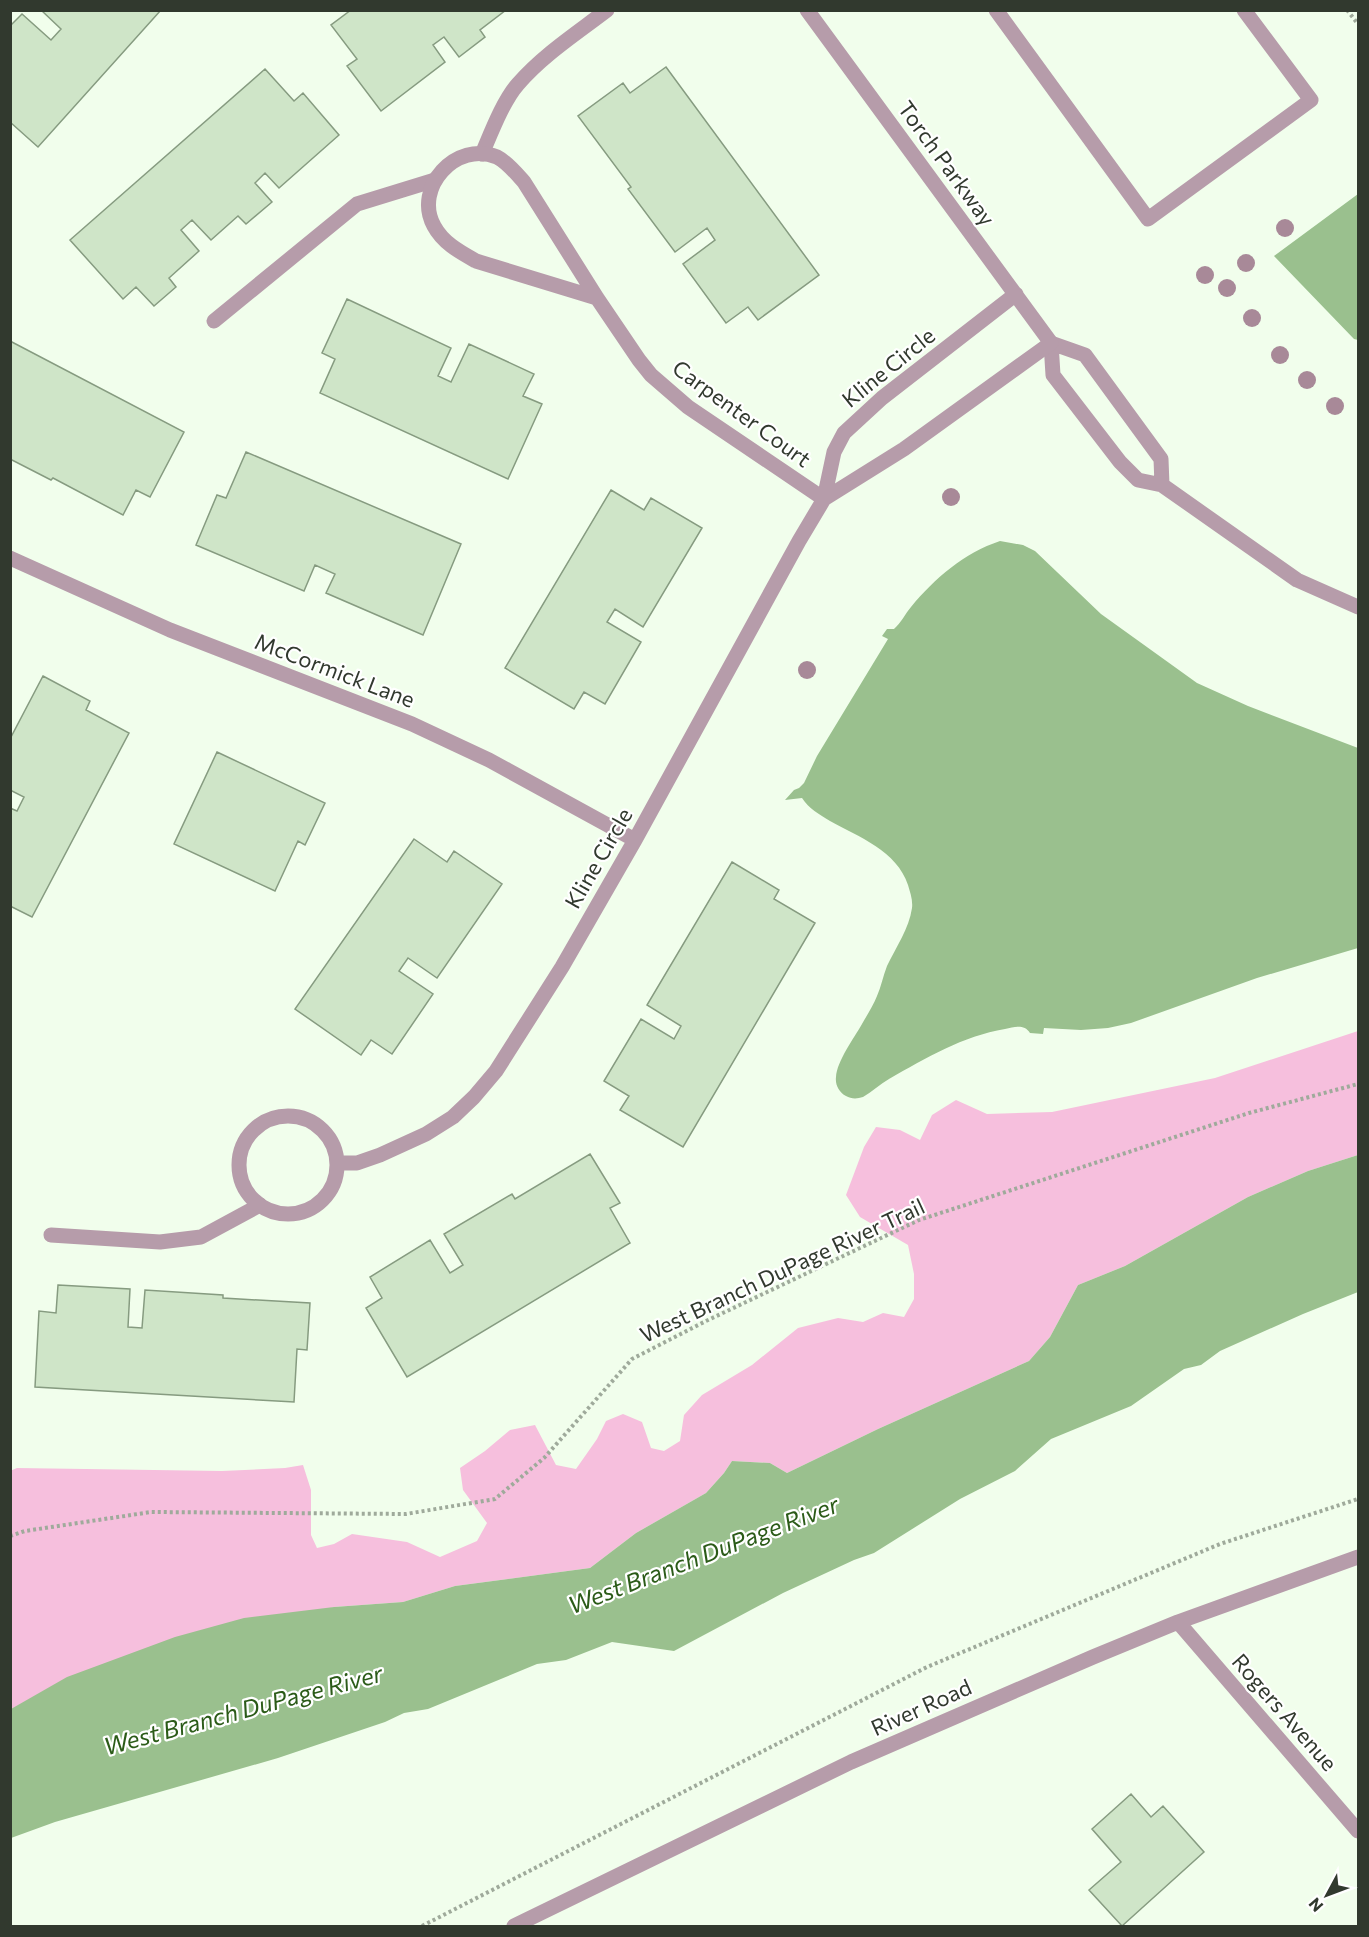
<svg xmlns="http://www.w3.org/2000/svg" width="1369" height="1937" font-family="Commissioner,sans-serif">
	<rect width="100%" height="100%" fill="#f1feec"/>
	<path fill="#f6bfdd" d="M 1358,1031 L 1358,1155 L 1308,1171 L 1248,1197 L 1125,1266 L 1078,1285 L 1050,1337 L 1029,1361 L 878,1429 L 787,1473 L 770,1463 L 732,1461 L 724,1473 L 706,1493 L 636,1533 L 590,1568 L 455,1586 L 403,1602 L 334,1607 L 11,1709 L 10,1471 L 17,1468 L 222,1471 L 285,1468 L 303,1465 L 311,1490 L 311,1535 L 317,1548 L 334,1544 L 352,1534 L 407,1542 L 440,1557 L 477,1541 L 487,1523 L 463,1490 L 460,1468 L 485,1451 L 510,1430 L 535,1425 L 556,1465 L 576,1469 L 597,1439 L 606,1421 L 623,1414 L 642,1422 L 651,1448 L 664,1451 L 680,1441 L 684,1415 L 702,1395 L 752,1365 L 798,1328 L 838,1318 L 863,1322 L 883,1313 L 904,1317 L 914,1299 L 914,1274 L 908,1245 L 860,1217 L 846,1195 L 864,1147 L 876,1127 L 900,1130 L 920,1140 L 932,1115 L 956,1100 L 987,1114 L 1052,1112 L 1215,1078 Z"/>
	<path fill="#9ac08e" d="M 1358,194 L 1358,340 L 1354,339 L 1274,256 Z
		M 1000,541 L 1023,545 L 1035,551 L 1101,614 L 1197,683 L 1248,706 L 1358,748 L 1358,948 L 1257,978 L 1131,1023 L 1108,1028 L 1081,1030 L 1044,1028 L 1043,1034 L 1030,1033 C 1024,1024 1015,1027 1005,1029 C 963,1036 926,1058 889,1079 C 880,1084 872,1092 863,1097 C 857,1099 851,1099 846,1096 C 839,1092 835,1085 836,1077 C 837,1061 854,1038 862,1024 C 867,1015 873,1006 877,996 C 881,987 883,976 887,966 C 896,947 909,929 912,908 C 913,900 910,892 908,885 C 897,851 859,837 830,821 C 819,814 809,809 802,798 L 785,800 L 794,790 L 799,788 L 804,783 L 817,756 L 888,639 L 882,636 L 887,629 L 894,629 C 901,623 905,614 911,607 C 935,578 964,553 1000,541 Z
		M 1358,1155 L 1358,1292 L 1303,1314 L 1220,1351 L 1201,1365 L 1184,1369 L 1131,1406 L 1051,1439 L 1015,1471 L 960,1499 L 874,1553 L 854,1560 L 783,1593 L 674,1651 L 612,1642 L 566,1660 L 537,1664 L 428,1709 L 404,1713 L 385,1722 L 278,1758 L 55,1822 L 11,1838 L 11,1709 L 67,1677 L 175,1637 L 244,1618 L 334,1607 L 403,1602 L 455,1586 L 590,1568 L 636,1533 L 706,1493 L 724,1473 L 732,1461 L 770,1463 L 787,1473 L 878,1429 L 1029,1361 L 1050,1337 L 1078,1285 L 1125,1266 L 1248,1197 L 1308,1171 Z"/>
	<path fill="#cfe5c8" stroke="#869b80" stroke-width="1.5" d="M 41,10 L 161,10 L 38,147 L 10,122 L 10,26 L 22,14 L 51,40 L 61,29 Z
		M 351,10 L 506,10 L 480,30 L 485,37 L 459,57 L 444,37 L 433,45 L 445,62 L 381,111 L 347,66 L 357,59 L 331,25 Z
		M 666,67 L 819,275 L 758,320 L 748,307 L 726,323 L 683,264 L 715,240 L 707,228 L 675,252 L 628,189 L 631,187 L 578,116 L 623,83 L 630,93 Z
		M 265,69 L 294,101 L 303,93 L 339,135 L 279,188 L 265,173 L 255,183 L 272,202 L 246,224 L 238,216 L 211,240 L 192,220 L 181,230 L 199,251 L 169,278 L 176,287 L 154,306 L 136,287 L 123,299 L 70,240 Z
		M 347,299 L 451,348 L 438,376 L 451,382 L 469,344 L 534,374 L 523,396 L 542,404 L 508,479 L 320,393 L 335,359 L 322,353 Z
		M 10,341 L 184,432 L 150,497 L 136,490 L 123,515 L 53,478 L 51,480 L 10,459 Z
		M 246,452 L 461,544 L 423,635 L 326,593 L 335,574 L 315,565 L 304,591 L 196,545 L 217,495 L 226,498 Z
		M 611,490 L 644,510 L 651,498 L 702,528 L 643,627 L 615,609 L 607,622 L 641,642 L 605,704 L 584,692 L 574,709 L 505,668 Z
		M 43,676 L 90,701 L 86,710 L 129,733 L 32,917 L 10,906 L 10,808 L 17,811 L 24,797 L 10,790 L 10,739 Z
		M 217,752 L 325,803 L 305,845 L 298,841 L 275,891 L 174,844 Z
		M 414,839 L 447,862 L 454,851 L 502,884 L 437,978 L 408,958 L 399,971 L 433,994 L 392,1054 L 371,1040 L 361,1055 L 295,1009 Z
		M 732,862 L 779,890 L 774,899 L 815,923 L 683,1147 L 620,1110 L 629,1096 L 604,1081 L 641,1019 L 674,1039 L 681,1026 L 647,1005 Z
		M 590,1154 L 620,1203 L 610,1208 L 630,1243 L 407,1377 L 366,1308 L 382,1298 L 370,1277 L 430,1240 L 450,1273 L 463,1265 L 444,1234 L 512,1194 L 515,1199 Z
		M 58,1285 L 130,1289 L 128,1327 L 142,1328 L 145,1290 L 223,1295 L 223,1298 L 310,1303 L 307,1350 L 297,1349 L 294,1402 L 35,1387 L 39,1311 L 56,1313 Z
		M 1131,1794 L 1151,1817 L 1163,1806 L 1204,1852 L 1122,1926 L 1089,1890 L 1121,1862 L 1092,1829 Z"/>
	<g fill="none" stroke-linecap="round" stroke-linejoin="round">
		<path stroke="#9faa9b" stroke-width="4" stroke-dasharray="3 3" stroke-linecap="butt" d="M 1347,10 L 1358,24
			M 10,1536 L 25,1531 L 151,1512 L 406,1514 L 495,1499 L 544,1458 L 632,1359 L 706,1321 L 919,1220 L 1249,1113 L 1358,1084
			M 422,1926 L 927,1667 L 1220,1544 L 1358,1499"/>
		<path stroke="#b69caa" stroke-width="15" d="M 996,10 L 1148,219 L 1311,100 L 1244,10
			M 482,154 C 491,133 503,101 518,84 C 543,55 577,33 607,10
			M 214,321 L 357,204 L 435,180
			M 1051,343 L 1085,355 L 1161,459 L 1162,485 L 1138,480 L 1120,462 L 1053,375 Z
			M 1162,485 L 1297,580 L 1358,607
			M 51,1235 L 160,1242 L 201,1237 L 260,1205"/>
		<path stroke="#b69caa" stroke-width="15" d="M 807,10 L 1051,343 L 904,449 L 824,499
			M 597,298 L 476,261 C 460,252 443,243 434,226 C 413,188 456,140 497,157 C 507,162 516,173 524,182 L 597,298 L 639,360 L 651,375 L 688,407 L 824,499
			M 10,558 L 170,630 L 412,724 L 489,760 L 635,840
			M239 1165a49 49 0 1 1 98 0a49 49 0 1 1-98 0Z
			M 338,1163 L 357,1163 L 380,1155 L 426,1134 L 453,1117 L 474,1097 L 496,1071 L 562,967 L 635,840 L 799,541 L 824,499 L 834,452 L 844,433 L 882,398 L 1016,294
			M 1178,1622 L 1358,1831
			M 514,1926 L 851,1762 L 1093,1657 L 1178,1622 L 1358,1557"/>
	</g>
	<g fill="#a88998">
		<circle cx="1285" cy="228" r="9"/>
		<circle cx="1246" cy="263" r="9"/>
		<circle cx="1205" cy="275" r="9"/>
		<circle cx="1227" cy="288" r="9"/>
		<circle cx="1252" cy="318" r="9"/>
		<circle cx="1280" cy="355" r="9"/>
		<circle cx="1307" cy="380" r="9"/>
		<circle cx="1335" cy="406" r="9"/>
		<circle cx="951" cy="497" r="9"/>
		<circle cx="807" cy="670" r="9"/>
	</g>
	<g text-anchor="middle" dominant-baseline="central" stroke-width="4.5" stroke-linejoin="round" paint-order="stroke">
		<g font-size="22" fill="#31392e" stroke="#fff">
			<text transform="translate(947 163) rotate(54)">Torch Parkway</text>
			<text transform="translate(888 367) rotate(-39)">Kline Circle</text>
			<text transform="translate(742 413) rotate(36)">Carpenter Court</text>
			<text transform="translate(335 670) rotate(21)">McCormick Lane</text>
			<text transform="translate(598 858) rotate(-60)">Kline Circle</text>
			<text transform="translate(782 1270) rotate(-25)">West Branch DuPage River Trail</text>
			<text transform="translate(921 1707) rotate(-24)">River Road</text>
			<text transform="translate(1285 1712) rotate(49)">Rogers Avenue</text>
		</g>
		<g font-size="24" font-style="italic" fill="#2b5b18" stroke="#fff">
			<text transform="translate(703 1554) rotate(-21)">West Branch DuPage River</text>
			<text transform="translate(243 1709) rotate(-15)">West Branch DuPage River</text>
		</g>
	</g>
	<rect width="1369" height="1937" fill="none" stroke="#31392e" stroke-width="24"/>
	<g transform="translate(1327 1895) rotate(229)" stroke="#ffffff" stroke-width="4.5" paint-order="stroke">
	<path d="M0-4.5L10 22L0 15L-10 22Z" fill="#31392e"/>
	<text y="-9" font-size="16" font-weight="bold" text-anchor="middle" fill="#31392e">N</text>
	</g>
</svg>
